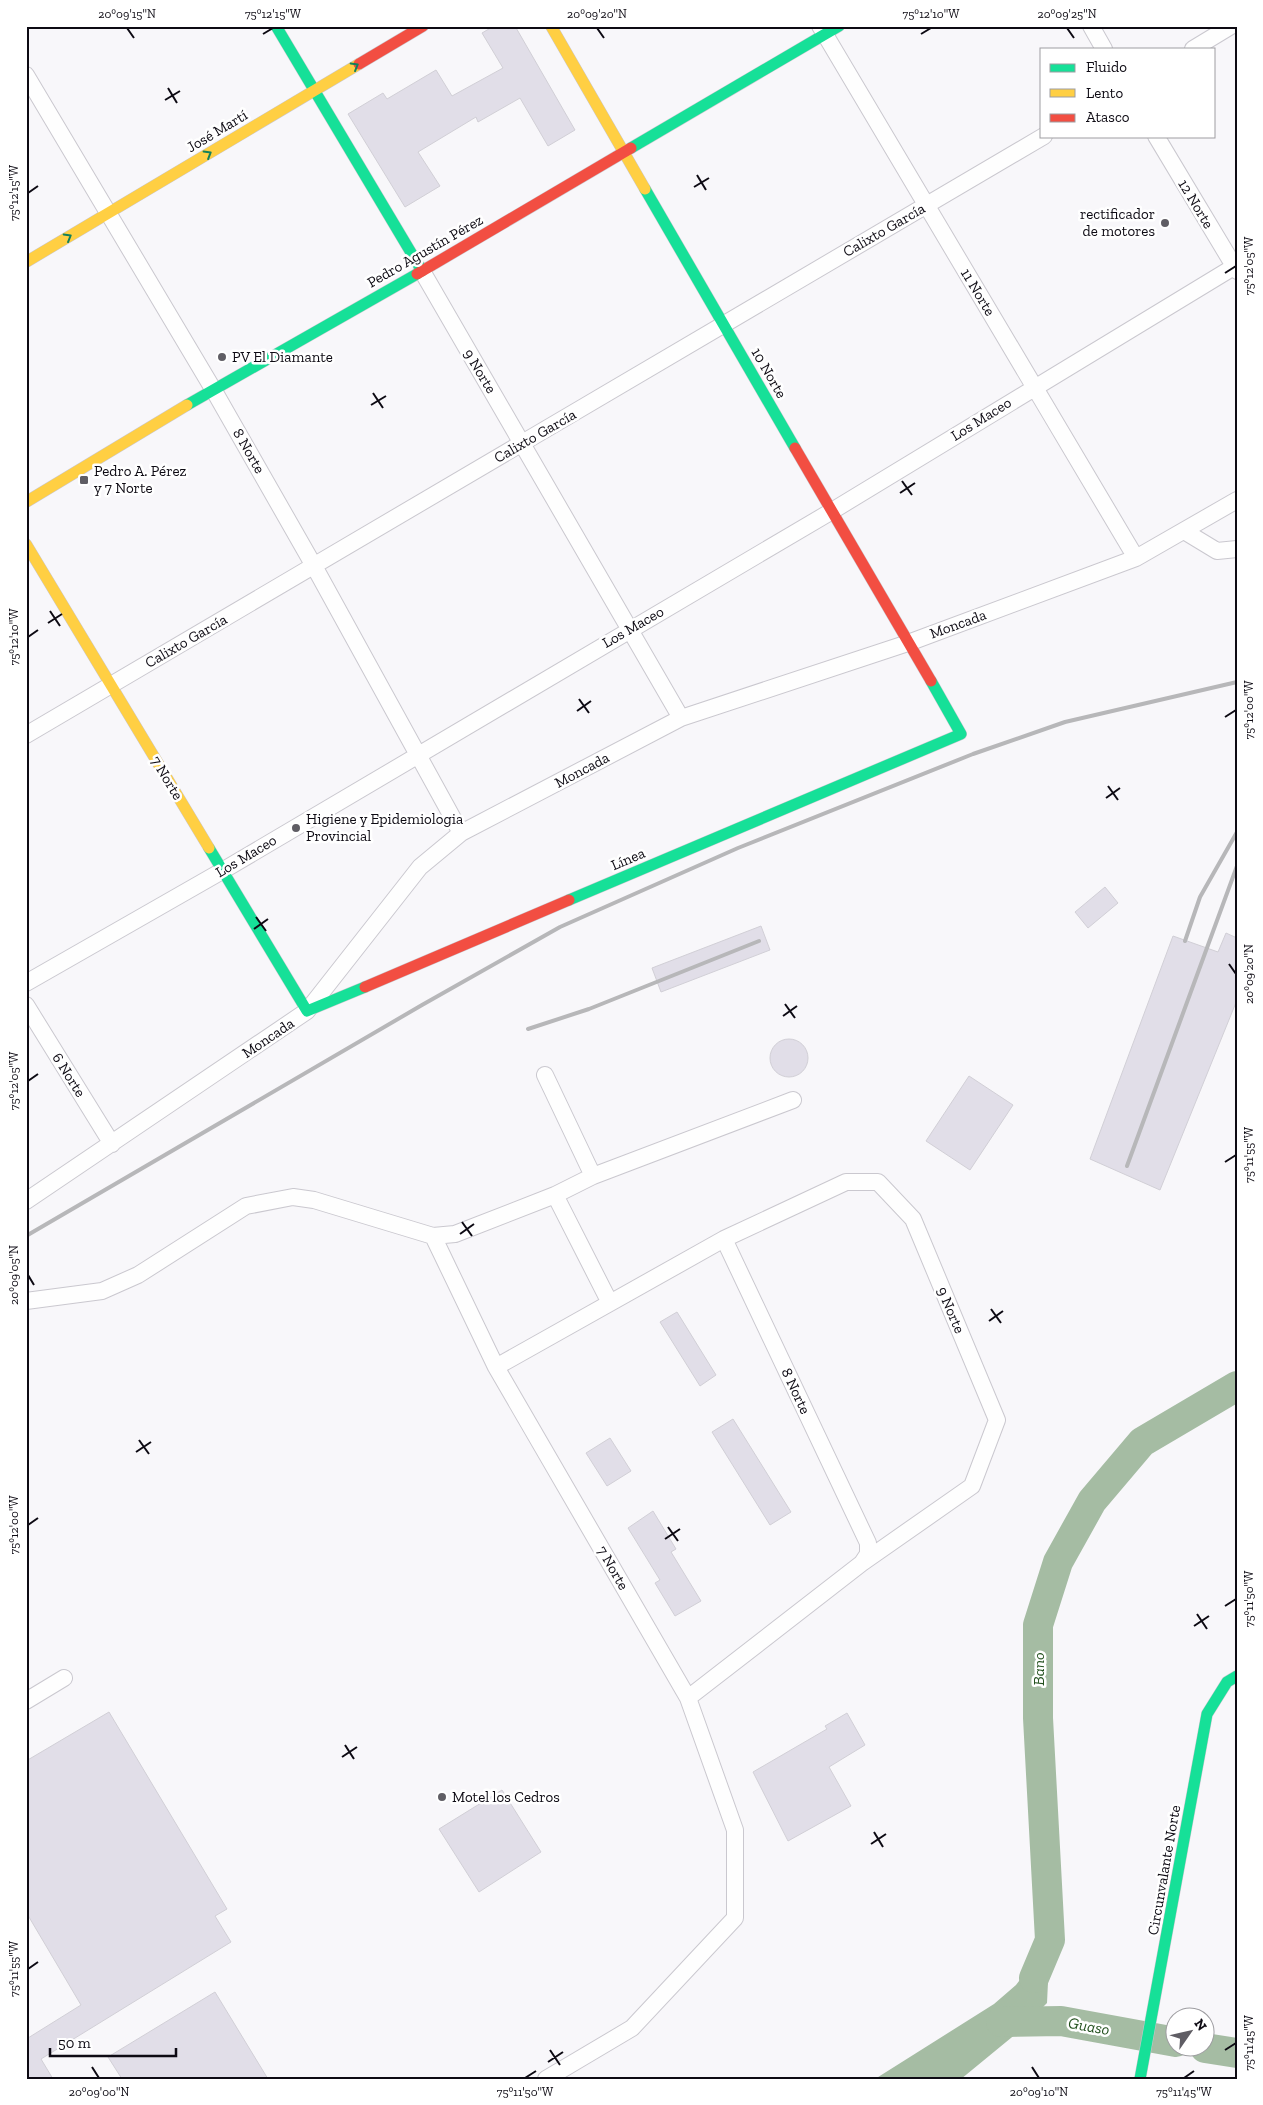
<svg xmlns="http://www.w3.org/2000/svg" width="1263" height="2105" font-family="'Zilla Slab',serif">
	<rect width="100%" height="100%" fill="#f8f7fa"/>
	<path fill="#a5bca3" d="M 1050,1940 L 1047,2003 L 1017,2033 L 961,2079 L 875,2079 L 994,2004 L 1016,1985 Z"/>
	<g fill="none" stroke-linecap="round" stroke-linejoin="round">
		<path stroke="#a5bca3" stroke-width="30" d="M 1034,1978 L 1050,1940 L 1038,1718 L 1038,1625 L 1058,1562 L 1092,1501 L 1142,1442 L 1237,1386
			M 1001,2022 L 1061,2021 L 1176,2042
			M 1205,2048 L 1237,2053"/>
	</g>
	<path fill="#e1dee8" stroke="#d1cfd6" d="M 494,26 L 515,26 L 575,130 L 548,146 L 520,98 L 478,122 L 476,117 L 418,152 L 440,186 L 405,207 L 348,114 L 383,93 L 387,99 L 436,70 L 452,96 L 503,68 L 482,33 Z
		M 1105,887 L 1118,903 L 1088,928 L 1075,912 Z
		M 761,926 L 770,950 L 661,992 L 652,968 Z
		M 1226,933 L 1237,938 L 1237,1000 L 1160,1190 L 1090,1159 L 1173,936 L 1218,952 Z
		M770 1058a19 19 0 1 1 38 0a19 19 0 1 1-38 0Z
		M 969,1076 L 1013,1105 L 970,1170 L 926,1141 Z
		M 677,1312 L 716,1375 L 700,1386 L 660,1322 Z
		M 733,1419 L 791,1512 L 770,1525 L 712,1432 Z
		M 610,1438 L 631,1471 L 607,1486 L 586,1453 Z
		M 653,1511 L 676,1549 L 671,1552 L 701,1601 L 675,1616 L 655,1583 L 660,1580 L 628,1528 Z
		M 109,1712 L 227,1909 L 215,1916 L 231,1942 L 41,2059 L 53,2079 L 26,2079 L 26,2035 L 28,2038 L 81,2005 L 26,1912 L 26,1761 Z
		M 847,1713 L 865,1745 L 829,1767 L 851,1806 L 788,1841 L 753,1772 L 827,1729 L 825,1726 Z
		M 502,1790 L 541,1852 L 479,1892 L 439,1829 Z
		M 215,1992 L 268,2079 L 122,2079 L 108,2057 Z"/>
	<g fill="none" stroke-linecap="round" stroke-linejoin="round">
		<defs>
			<path id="street" d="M 820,26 L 1136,558
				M 1091,26 L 1104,49
				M 1193,49 L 1231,26
				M 26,75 L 213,389 L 314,566 L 461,833
				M 1156,136 L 1237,271
				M 422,271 L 681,718
				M 1184,531 L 1217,551 L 1237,549
				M 26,735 L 1044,136
				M 26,983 L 222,871 L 832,511 L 1237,265
				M 26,1005 L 112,1144
				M 545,1075 L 593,1176
				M 555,1195 L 610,1303
				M 26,1201 L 307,1011 L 420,867 L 461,833 L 681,718 L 908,643 L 1136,558 L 1237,500
				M 433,1236 L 496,1367 L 688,1698 L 735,1830 L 735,1918 L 632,2028 L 546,2079
				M 26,1301 L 102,1291 L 138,1275 L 246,1206 L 293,1197 L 314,1200 L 433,1236 L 455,1234 L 555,1195 L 593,1176 L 793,1100
				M 496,1367 L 724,1239 L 846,1182 L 878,1182 L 913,1219 L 997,1420 L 972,1486 L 862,1563
				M 688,1698 L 862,1563 L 868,1554 L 868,1543 L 724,1239
				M 26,1701 L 64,1678"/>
			<path id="fast" d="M 276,26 L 422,271
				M 631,148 L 839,26
				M 645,189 L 795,448
				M 187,405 L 417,274
				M 209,848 L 307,1011 L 365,987
				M 569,900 L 961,734 L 931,681
				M 1140,2079 L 1207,1714 L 1227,1682 L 1237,1676"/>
			<path id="slow" d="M 551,26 L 645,189
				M 26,262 L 359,64
				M 26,502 L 187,405
				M 26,544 L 209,848"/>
			<path id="jam" d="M 359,64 L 423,26
				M 417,274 L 631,148
				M 795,448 L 931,681
				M 365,987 L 569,900"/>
		</defs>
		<use href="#street" stroke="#cac8cf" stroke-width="18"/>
		<use href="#fast" stroke="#cac8cf" stroke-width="12"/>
		<use href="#slow" stroke="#cac8cf" stroke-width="12"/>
		<use href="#jam" stroke="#cac8cf" stroke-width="12"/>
		<use href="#street" stroke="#fefefe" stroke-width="16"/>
		<use href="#fast" stroke="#16e098" stroke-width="11"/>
		<use href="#slow" stroke="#ffcf43" stroke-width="11"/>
		<use href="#jam" stroke="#f24e42" stroke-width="11"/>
		<path stroke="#b7b7b9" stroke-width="4" d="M 1185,941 L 1200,897 L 1237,832
			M 528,1029 L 589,1009 L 759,941
			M 1127,1166 L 1237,866
			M 26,1236 L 422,1005 L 560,927 L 738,848 L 973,754 L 1065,722 L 1237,682"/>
	</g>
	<defs><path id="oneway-chevron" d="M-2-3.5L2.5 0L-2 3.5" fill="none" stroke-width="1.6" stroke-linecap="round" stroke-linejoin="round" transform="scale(1.25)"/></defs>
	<g stroke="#12805c">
		<use href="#oneway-chevron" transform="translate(355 66) rotate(-30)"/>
		<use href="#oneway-chevron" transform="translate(208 154) rotate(-31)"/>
		<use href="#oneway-chevron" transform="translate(68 237) rotate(-30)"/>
	</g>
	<path fill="none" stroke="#0d0a13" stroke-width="2" d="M 127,28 L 134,38M 597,28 L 604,38M 1067,28 L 1074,38M 263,34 L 273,28M 921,34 L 931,28M 168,88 L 177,103M 165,100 L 180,91M 697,175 L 706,190M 694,187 L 709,178M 28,193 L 38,186M 1225,273 L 1236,266M 373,393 L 383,408M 371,405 L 386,396M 902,481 L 912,495M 900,493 L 915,483M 50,611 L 60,626M 48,623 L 62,614M 28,637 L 38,630M 579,699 L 589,713M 577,711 L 591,701M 1225,717 L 1236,710M 1108,786 L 1118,800M 1106,798 L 1120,788M 256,917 L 266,931M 254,929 L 268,919M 1229,964 L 1236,974M 785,1004 L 795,1018M 783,1016 L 797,1006M 28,1081 L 38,1074M 1225,1162 L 1236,1155M 462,1222 L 472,1236M 460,1234 L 474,1224M 28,1275 L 34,1285M 991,1309 L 1001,1323M 989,1321 L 1003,1311M 139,1440 L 149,1454M 136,1452 L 151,1442M 28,1525 L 38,1518M 668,1527 L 678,1541M 665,1539 L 680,1529M 1225,1606 L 1236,1599M 1197,1614 L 1207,1629M 1194,1626 L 1209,1616M 345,1745 L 354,1759M 342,1757 L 357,1747M 874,1832 L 883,1847M 871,1844 L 886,1834M 28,1969 L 38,1962M 550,2050 L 560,2065M 1225,2050 L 1236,2043M 548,2062 L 563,2052M 92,2067 L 99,2078M 1032,2067 L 1039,2078M 525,2078 L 536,2071M 1184,2078 L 1194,2071"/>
	<g fill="#5f5d64" stroke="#fff" stroke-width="2">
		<circle cx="1165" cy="223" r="5"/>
		<circle cx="222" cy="357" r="5"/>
		<rect x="79" y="475" width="10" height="10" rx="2.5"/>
		<circle cx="296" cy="828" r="5"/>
		<circle cx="442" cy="1797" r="5"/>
	</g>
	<g text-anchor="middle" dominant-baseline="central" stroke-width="5" stroke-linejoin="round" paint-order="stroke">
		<g font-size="15" fill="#0d0a13" stroke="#fff">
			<text transform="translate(217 131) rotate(-31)">José Martí</text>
			<text transform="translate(1196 204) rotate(59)">12 Norte</text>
			<text transform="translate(884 230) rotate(-30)">Calixto García</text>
			<text transform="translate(425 251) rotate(-30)">Pedro Agustín Pérez</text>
			<text transform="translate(978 292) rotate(59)">11 Norte</text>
			<text transform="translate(480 371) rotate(59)">9 Norte</text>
			<text transform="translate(769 373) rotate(60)">10 Norte</text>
			<text transform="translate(981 419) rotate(-32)">Los Maceo</text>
			<text transform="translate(535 436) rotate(-30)">Calixto García</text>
			<text transform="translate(249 451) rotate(60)">8 Norte</text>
			<text transform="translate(958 624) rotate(-20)">Moncada</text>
			<text transform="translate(633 627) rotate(-30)">Los Maceo</text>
			<text transform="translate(186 641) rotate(-30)">Calixto García</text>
			<text transform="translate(582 770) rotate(-28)">Moncada</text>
			<text transform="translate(167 778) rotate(59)">7 Norte</text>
			<text transform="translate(246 856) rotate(-31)">Los Maceo</text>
			<text transform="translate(628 859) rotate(-23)">Línea</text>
			<text transform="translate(268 1038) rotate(-34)">Moncada</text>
			<text transform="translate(69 1075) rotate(58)">6 Norte</text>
			<text transform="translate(951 1310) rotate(67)">9 Norte</text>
			<text transform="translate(796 1391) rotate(65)">8 Norte</text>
			<text transform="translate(613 1568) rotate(60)">7 Norte</text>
			<text transform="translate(1164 1870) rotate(-80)">Circunvalante Norte</text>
		</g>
		<g font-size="15" fill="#0d0a13" stroke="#fff" text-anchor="start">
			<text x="1155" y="214" text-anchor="end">rectificador<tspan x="1155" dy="17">de motores</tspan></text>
			<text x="232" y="357">PV El Diamante</text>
			<text x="94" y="471">Pedro A. Pérez<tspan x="94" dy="17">y 7 Norte</tspan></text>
			<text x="306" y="819">Higiene y Epidemiologia<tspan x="306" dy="17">Provincial</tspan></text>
			<text x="452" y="1797">Motel los Cedros</text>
		</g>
		<g font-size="16" font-style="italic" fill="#22501d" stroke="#fff">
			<text transform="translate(1038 1669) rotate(-90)">Bano</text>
			<text transform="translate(1089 2026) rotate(10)">Guaso</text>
		</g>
	</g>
	<rect width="1263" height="2105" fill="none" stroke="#ffffff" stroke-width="55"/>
	<rect x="1040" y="48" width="175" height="90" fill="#ffffff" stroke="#9e9da1"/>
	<rect x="1050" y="64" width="25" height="8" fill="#16e098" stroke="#9e9da1"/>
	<text x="1086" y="72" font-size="15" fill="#0d0a13">Fluido</text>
	<rect x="1050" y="89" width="25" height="8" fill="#ffcf43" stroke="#9e9da1"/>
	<text x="1086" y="98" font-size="15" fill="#0d0a13">Lento</text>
	<rect x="1050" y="114" width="25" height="8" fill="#f24e42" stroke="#9e9da1"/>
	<text x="1086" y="122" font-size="15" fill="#0d0a13">Atasco</text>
	<g transform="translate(1190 2032) rotate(56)"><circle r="24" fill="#ffffff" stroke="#9e9da1"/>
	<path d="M0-4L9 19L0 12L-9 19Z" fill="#5f5d64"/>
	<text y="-8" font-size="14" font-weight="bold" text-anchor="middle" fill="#0d0a13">N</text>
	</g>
	<path d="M50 2048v8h126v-8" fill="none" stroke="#0d0a13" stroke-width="2.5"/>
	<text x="58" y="2048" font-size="15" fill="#0d0a13" stroke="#ffffff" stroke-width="4" paint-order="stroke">50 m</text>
	<rect x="28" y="28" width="1208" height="2050" fill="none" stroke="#0d0a13" stroke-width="2"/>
	<g font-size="12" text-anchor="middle" fill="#0d0a13">
		<text x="127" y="18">20°09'15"N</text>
		<text x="273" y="18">75°12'15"W</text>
		<text x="597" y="18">20°09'20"N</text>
		<text x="931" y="18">75°12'10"W</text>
		<text x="1067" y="18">20°09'25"N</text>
		<text transform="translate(14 193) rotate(-90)" y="4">75°12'15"W</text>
		<text transform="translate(1249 266) rotate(-90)" y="4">75°12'05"W</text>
		<text transform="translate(14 637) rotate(-90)" y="4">75°12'10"W</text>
		<text transform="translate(1249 710) rotate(-90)" y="4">75°12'00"W</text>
		<text transform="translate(1249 974) rotate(-90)" y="4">20°09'20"N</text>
		<text transform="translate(14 1081) rotate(-90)" y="4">75°12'05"W</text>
		<text transform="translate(1249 1155) rotate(-90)" y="4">75°11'55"W</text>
		<text transform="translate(14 1275) rotate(-90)" y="4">20°09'05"N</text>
		<text transform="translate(14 1525) rotate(-90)" y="4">75°12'00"W</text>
		<text transform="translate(1249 1599) rotate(-90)" y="4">75°11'50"W</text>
		<text transform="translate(14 1969) rotate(-90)" y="4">75°11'55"W</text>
		<text transform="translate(1249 2043) rotate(-90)" y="4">75°11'45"W</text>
		<text x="99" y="2096">20°09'00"N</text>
		<text x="525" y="2096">75°11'50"W</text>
		<text x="1039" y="2096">20°09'10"N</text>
		<text x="1184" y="2096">75°11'45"W</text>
	</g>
</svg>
